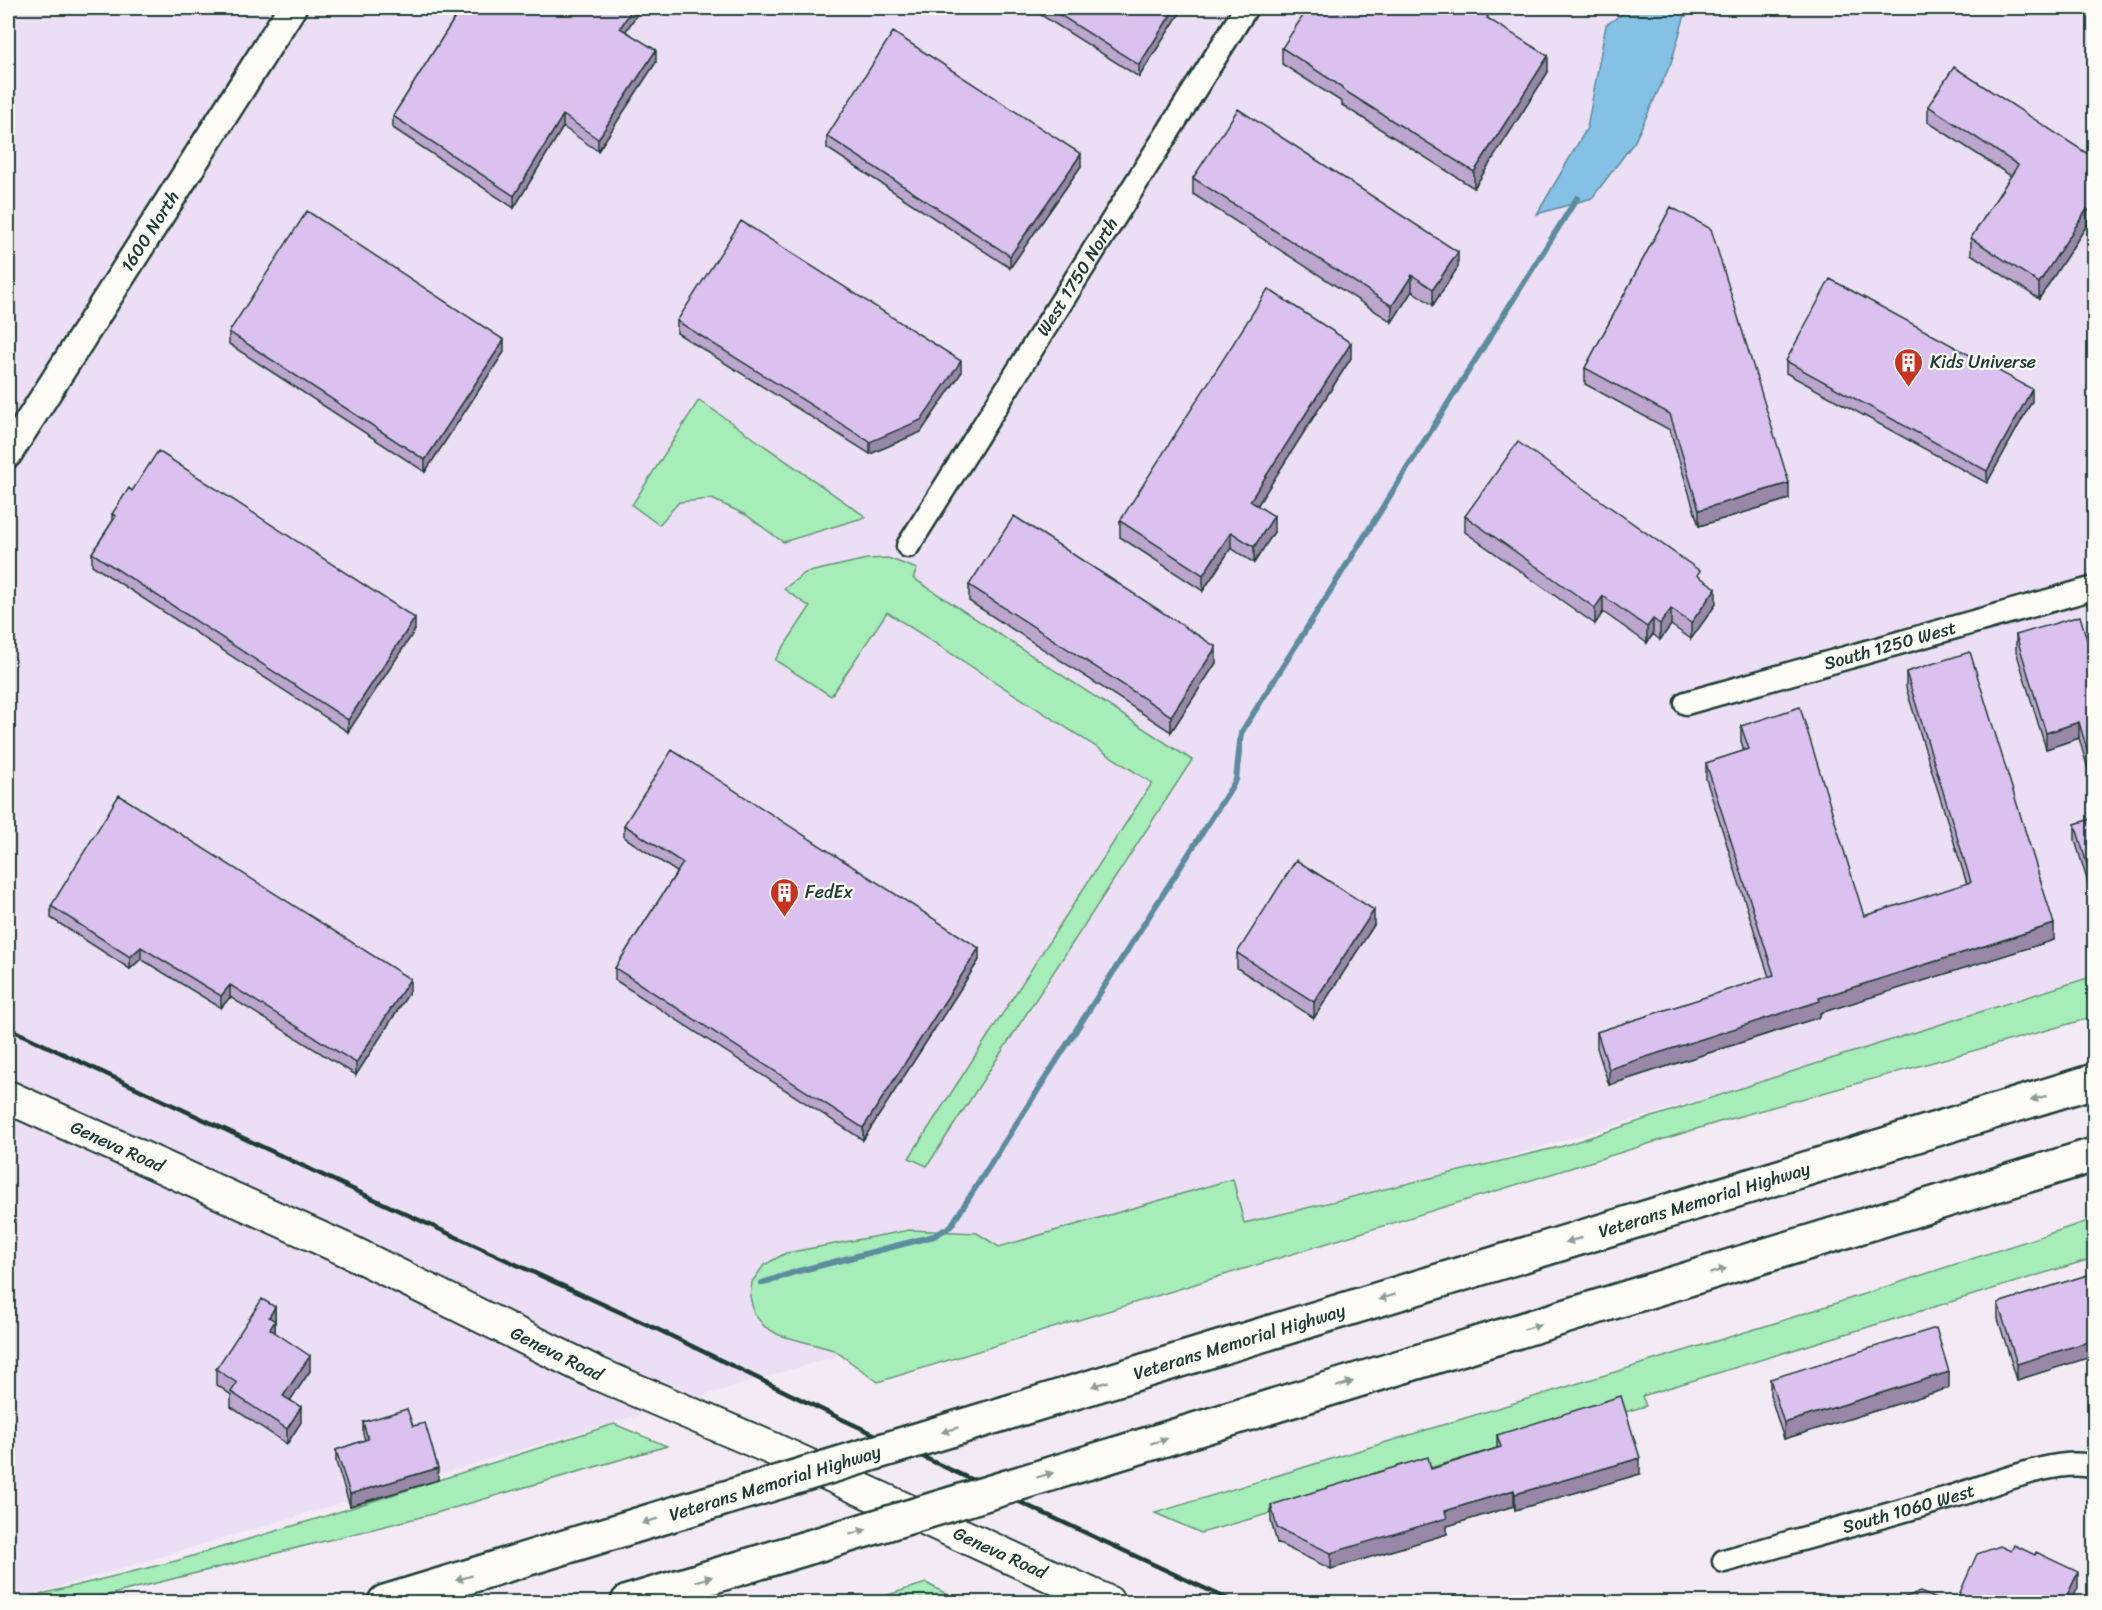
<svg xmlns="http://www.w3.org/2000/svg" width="2102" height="1610" font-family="Sriracha,sans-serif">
	<rect width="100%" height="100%" fill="#f3eaf5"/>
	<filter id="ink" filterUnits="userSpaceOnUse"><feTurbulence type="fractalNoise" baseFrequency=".0167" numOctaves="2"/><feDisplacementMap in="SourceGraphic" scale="12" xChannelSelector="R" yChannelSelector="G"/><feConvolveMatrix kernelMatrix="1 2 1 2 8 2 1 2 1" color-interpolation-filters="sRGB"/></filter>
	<g filter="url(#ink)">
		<path fill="#ecdef4" d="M 8,8 L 2094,8 L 2094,983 L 8,1602 Z"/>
		<path fill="#a7edb9" stroke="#639576" stroke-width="1.5" d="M 699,400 L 866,517 L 783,542 L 746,515 L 712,499 L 679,502 L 659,525 L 632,505 Z
			M 888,558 L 917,569 L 913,578 L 1192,760 L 927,1166 L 909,1158 L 1152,783 L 887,612 L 831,696 L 775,660 L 810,607 L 784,589 L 805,573 L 867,559 Z
			M 2094,976 L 2094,1017 L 1719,1122 L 878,1382 L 834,1350 L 779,1335 L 765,1327 L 754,1314 L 750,1296 L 752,1282 L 764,1265 L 786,1253 L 910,1230 L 977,1233 L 999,1247 L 1233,1179 L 1244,1223 L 1563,1146 L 1834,1058 Z
			M 2094,1219 L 2094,1258 L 1642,1396 L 1646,1406 L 1201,1533 L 1155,1513 L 1775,1323 Z
			M 614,1424 L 667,1446 L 429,1515 L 80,1602 L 9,1602 L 176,1561 L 326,1516 Z
			M 926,1583 L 961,1602 L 865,1602 Z"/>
		<path fill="#85c1e4" stroke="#5c8c9e" stroke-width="1.5" d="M 1631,8 L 1694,8 L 1684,18 L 1671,63 L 1635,141 L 1592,198 L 1537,214 L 1587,128 L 1606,25 Z"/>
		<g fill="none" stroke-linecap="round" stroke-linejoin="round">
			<path stroke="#5c8c9e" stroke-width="6" d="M 762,1283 L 795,1272 L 934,1236 L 951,1226 L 1236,780 L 1241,733 L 1577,198"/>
			<defs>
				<g id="minor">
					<path id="s1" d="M 908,546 L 1246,8"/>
					<path id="s2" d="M 1686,703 L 2094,588"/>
					<path id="s3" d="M 1724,1561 C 1797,1540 1871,1520 1944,1499 C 1982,1489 2058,1455 2094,1467"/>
				</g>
				<g id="tertiary">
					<path id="s4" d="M 8,454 L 292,8"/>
				</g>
				<g id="secondary">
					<path id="s5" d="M 8,1097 L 351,1252 L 598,1374 L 773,1449 L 1108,1602"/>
				</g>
				<g id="motorway">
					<path id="s6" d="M 1006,1413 L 2094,1081"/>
					<path d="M 1103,1458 L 2094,1155"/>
					<path d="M 385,1602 L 706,1504"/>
					<path d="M 628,1602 L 803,1549"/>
				</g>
			</defs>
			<use href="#minor" stroke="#1f3d34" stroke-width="27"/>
			<use href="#tertiary" stroke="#1f3d34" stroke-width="32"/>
			<use href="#secondary" stroke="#1f3d34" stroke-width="36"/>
			<use href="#motorway" stroke="#1f3d34" stroke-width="38"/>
			<use href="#minor" stroke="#fdfcf7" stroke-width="22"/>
			<use href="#tertiary" stroke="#fdfcf7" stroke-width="27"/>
			<use href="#secondary" stroke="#fdfcf7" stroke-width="32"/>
			<use href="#motorway" stroke="#fdfcf7" stroke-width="33"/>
			<path stroke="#1f3d34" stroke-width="4.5" d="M 8,1028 L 393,1208 L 659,1330 L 833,1415 L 1234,1602"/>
			<defs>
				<path id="motorway-bridge" d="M 706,1504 L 1006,1413
					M 803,1549 L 1103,1458"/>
			</defs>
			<use href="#motorway-bridge" stroke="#1f3d34" stroke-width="38" stroke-linecap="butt"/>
			<use href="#motorway-bridge" stroke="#fdfcf7" stroke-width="33"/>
		</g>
		<path fill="#bca6ce" stroke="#1f3d34" stroke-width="1.5" d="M 461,8 L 641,8 L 625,32 L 656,62 L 598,151 L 563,127 L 514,208 L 393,128 L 393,116 Z
			M 1030,8 L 1183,8 L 1139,77 Z
			M 1488,18 L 1548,72 L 1474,188 L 1342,105 L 1342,102 L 1282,64 L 1282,48 Z
			M 1928,106 L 2094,158 L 2094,230 L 2087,225 L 2039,299 L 1971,254 L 1971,238 L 2011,176 L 1928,122 Z
			M 827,136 L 1081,166 L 1010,268 L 827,148 Z
			M 1193,178 L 1458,267 L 1433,305 L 1412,291 L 1392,322 L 1193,194 Z
			M 1671,207 L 1789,499 L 1699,526 L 1670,430 L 1585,384 L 1585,368 Z
			M 677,321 L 961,373 L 921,432 L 870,454 L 677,333 Z
			M 229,332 L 504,352 L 425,472 L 229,344 Z
			M 1351,358 L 1257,506 L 1274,532 L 1254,563 L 1231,548 L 1203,591 L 1120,537 L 1120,521 Z
			M 1786,361 L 2032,401 L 1987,483 L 1786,373 Z
			M 112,514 L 415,630 L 348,732 L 92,565 L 92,553 L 112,522 Z
			M 1465,516 L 1700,578 L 1716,604 L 1691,639 L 1671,625 L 1660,640 L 1653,634 L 1647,643 L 1603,612 L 1595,624 L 1465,532 Z
			M 969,585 L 1216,663 L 1171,732 L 969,601 Z
			M 2016,635 L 2094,664 L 2094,790 L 2079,738 L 2046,749 L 2016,651 Z
			M 1906,672 L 2054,940 L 1820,1013 L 1820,1017 L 1609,1085 L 1597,1048 L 1597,1032 L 1769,977 L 1706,779 L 1706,763 L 1744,751 L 1741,741 L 1741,726 L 1864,916 L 1967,884 L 1906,688 Z
			M 2094,818 L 2094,903 L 2075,840 L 2075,824 Z
			M 624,825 L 979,960 L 863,1140 L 615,980 L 615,968 L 677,872 L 624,837 Z
			M 51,906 L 410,991 L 356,1075 L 230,997 L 221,1008 L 141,959 L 130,969 L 51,918 Z
			M 1374,925 L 1314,1018 L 1237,968 L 1237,953 Z
			M 2094,1273 L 2094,1356 L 2017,1380 L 1998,1319 L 1998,1303 Z
			M 275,1307 L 275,1333 L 310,1371 L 290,1400 L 301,1422 L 287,1444 L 231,1407 L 231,1395 L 216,1384 L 216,1369 Z
			M 1770,1379 L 1949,1388 L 1784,1439 L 1770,1395 Z
			M 363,1422 L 413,1426 L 438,1480 L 350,1506 L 336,1462 L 336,1450 L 365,1440 L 363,1434 Z
			M 1497,1435 L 1640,1474 L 1515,1510 L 1514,1506 L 1447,1526 L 1447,1534 L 1331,1569 L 1277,1543 L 1271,1521 L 1271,1505 L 1431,1469 L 1497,1448 Z"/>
		<path fill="#9987a8" stroke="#1f3d34" stroke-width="1.5" d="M 633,8 L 641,8 L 620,40 L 620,28 Z
			M 1175,8 L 1183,8 L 1139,77 L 1139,65 Z
			M 656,50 L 656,62 L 598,151 L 598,139 Z
			M 1548,56 L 1548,72 L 1474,188 L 1474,172 Z
			M 563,115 L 563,127 L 514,208 L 514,196 Z
			M 1081,154 L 1081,166 L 1010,268 L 1010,256 Z
			M 2087,209 L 2087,225 L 2039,299 L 2039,283 Z
			M 1458,252 L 1458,267 L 1433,305 L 1433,289 Z
			M 1412,275 L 1412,291 L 1392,322 L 1392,306 Z
			M 504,340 L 504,352 L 425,472 L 425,460 Z
			M 1351,343 L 1351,358 L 1250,517 L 1250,501 Z
			M 961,361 L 961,373 L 921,432 L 870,454 L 870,442 Z
			M 2032,389 L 2032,401 L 1987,483 L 1987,471 Z
			M 1789,483 L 1789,499 L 1699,526 L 1699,510 Z
			M 1274,516 L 1274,532 L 1254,563 L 1254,547 Z
			M 1231,532 L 1231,548 L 1203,591 L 1203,575 Z
			M 1716,588 L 1716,604 L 1691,639 L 1691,623 Z
			M 1603,596 L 1603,612 L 1595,624 L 1595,608 Z
			M 1671,609 L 1671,625 L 1660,640 L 1660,624 Z
			M 415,618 L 415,630 L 348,732 L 348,720 Z
			M 1653,619 L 1653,634 L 1647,643 L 1647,627 Z
			M 1216,647 L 1216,663 L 1171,732 L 1171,716 Z
			M 2079,722 L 2079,738 L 2046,749 L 2046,733 Z
			M 1374,910 L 1374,925 L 1314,1018 L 1314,1002 Z
			M 2054,924 L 2054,940 L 1820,1013 L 1820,1017 L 1609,1085 L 1609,1069 L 1819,998 Z
			M 141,947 L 141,959 L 130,969 L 130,957 Z
			M 979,948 L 979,960 L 863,1140 L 863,1128 Z
			M 410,979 L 410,991 L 356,1075 L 356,1063 Z
			M 230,985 L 230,997 L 221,1008 L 221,996 Z
			M 275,1307 L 275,1337 L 270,1344 L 269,1317 Z
			M 2094,1340 L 2094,1356 L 2017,1380 L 2017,1364 Z
			M 310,1356 L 310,1371 L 283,1411 L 283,1396 Z
			M 1949,1372 L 1949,1388 L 1784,1439 L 1784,1423 Z
			M 301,1407 L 301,1422 L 287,1444 L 287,1429 Z
			M 1640,1458 L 1640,1474 L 1515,1510 L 1515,1494 Z
			M 438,1468 L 438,1480 L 350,1506 L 350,1494 Z
			M 1514,1490 L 1514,1506 L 1447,1526 L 1447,1534 L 1331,1569 L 1331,1553 L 1445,1511 Z
			M 2078,1572 L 2078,1588 L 2071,1602 L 2064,1602 Z"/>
		<path fill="#dbc1f0" stroke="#1f3d34" stroke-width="1.5" d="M 461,8 L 633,8 L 620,28 L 656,50 L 598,139 L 563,115 L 514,196 L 393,116 Z
			M 1049,8 L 1175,8 L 1139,65 Z
			M 1308,8 L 1474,8 L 1488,16 L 1487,18 L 1548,56 L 1474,172 L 1342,89 L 1342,87 L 1282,48 Z
			M 893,32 L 1081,154 L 1010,256 L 827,136 Z
			M 1954,67 L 2094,158 L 2094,214 L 2087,209 L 2039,283 L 1971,238 L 2018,165 L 1928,106 Z
			M 1238,109 L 1458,252 L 1433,289 L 1412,275 L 1392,306 L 1193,178 Z
			M 1671,207 L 1711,229 L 1789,483 L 1699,510 L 1670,414 L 1585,368 Z
			M 307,211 L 504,340 L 425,460 L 229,332 Z
			M 741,221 L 961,361 L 921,420 L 870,442 L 677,321 Z
			M 1830,279 L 2032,389 L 1987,471 L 1786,361 Z
			M 1268,289 L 1351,343 L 1250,501 L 1274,516 L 1254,547 L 1231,532 L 1203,575 L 1120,521 Z
			M 1518,442 L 1700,571 L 1697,575 L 1716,588 L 1691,623 L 1671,609 L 1660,624 L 1653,619 L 1647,627 L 1603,596 L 1595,608 L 1465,516 Z
			M 158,451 L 415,618 L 348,720 L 92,553 L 116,516 L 112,514 L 129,488 L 132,491 Z
			M 1014,516 L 1216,647 L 1171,716 L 969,585 Z
			M 2080,616 L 2094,664 L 2094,774 L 2079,722 L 2046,733 L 2016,635 Z
			M 1970,652 L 2054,924 L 1819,998 L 1820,1001 L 1609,1069 L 1597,1032 L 1774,975 L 1706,763 L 1749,749 L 1741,726 L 1800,707 L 1864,916 L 1971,882 L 1906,672 Z
			M 672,750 L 979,948 L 863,1128 L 615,968 L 683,863 L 624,825 Z
			M 119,795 L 410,979 L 356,1063 L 230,985 L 221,996 L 141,947 L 130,957 L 51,906 Z
			M 2094,818 L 2094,888 L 2075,824 Z
			M 1296,860 L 1374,910 L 1314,1002 L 1237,953 Z
			M 2094,1273 L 2094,1340 L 2017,1364 L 1998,1303 Z
			M 262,1299 L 275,1307 L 269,1317 L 275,1321 L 270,1329 L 310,1356 L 283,1396 L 301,1407 L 287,1429 L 231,1392 L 237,1383 L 216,1369 Z
			M 1936,1328 L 1949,1372 L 1784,1423 L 1770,1379 Z
			M 1621,1396 L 1640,1458 L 1515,1494 L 1514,1490 L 1445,1511 L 1447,1518 L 1331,1553 L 1277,1528 L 1271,1505 L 1428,1457 L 1431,1469 L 1501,1447 L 1497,1435 Z
			M 407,1409 L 413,1426 L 425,1423 L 438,1468 L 350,1494 L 336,1450 L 368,1439 L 363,1422 Z
			M 2014,1545 L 2035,1555 L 2036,1552 L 2078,1572 L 2064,1602 L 1944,1602 L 1958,1597 L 1977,1554 L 2000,1546 L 2011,1551 Z
			M 1920,1592 L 1944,1602 L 1891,1602 Z"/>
		<defs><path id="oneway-solid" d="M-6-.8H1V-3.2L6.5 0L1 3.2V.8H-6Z" transform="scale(1.5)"/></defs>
		<g fill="#8e9c96">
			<use href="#oneway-solid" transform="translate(2039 1098) rotate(163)"/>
			<use href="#oneway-solid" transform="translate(1574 1240) rotate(163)"/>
			<use href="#oneway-solid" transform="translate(1718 1271) rotate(-17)"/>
			<use href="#oneway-solid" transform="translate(1387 1297) rotate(163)"/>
			<use href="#oneway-solid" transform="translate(1532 1327) rotate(-17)"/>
			<use href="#oneway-solid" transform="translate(1100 1384) rotate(163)"/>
			<use href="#oneway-solid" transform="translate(1345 1384) rotate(-17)"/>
			<use href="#oneway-solid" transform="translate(950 1430) rotate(163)"/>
			<use href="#oneway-solid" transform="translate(1159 1441) rotate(-17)"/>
			<use href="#oneway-solid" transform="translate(1045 1475) rotate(-17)"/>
			<use href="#oneway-solid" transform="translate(650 1521) rotate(163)"/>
			<use href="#oneway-solid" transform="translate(858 1532) rotate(-17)"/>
			<use href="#oneway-solid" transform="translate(464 1578) rotate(163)"/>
			<use href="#oneway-solid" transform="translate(704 1579) rotate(-17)"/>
		</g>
	</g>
	<defs>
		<symbol id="building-pin" viewBox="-11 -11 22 30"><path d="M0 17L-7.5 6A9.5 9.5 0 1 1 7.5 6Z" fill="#c8321e" stroke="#fdfcf7"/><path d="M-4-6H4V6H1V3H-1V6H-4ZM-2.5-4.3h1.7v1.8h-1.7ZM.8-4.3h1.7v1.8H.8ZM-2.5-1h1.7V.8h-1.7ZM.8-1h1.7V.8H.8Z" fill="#fff"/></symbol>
	</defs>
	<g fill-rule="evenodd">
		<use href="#building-pin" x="1892" y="346" width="33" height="45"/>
		<use href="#building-pin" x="768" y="876" width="33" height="45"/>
	</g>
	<g text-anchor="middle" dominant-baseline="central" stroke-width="4.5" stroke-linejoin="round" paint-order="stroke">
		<g font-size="18" fill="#1f3d34" stroke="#fdfcf7">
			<text stroke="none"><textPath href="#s4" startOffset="264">1600 North</textPath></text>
			<text stroke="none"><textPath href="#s1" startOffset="318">West 1750 North</textPath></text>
			<text stroke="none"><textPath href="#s2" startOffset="212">South 1250 West</textPath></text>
			<text stroke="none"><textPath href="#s5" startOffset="120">Geneva Road</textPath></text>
			<text stroke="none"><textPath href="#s6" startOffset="730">Veterans Memorial Highway</textPath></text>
			<text stroke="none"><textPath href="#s6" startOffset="244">Veterans Memorial Highway</textPath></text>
			<text stroke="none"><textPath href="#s5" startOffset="606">Geneva Road</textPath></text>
			<text transform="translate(775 1483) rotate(-17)">Veterans Memorial Highway</text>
			<text stroke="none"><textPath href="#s3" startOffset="192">South 1060 West</textPath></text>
			<text stroke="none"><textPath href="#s5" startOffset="1092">Geneva Road</textPath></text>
		</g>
		<g font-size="18" fill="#1f3d34" stroke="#fdfcf7" text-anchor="start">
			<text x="1930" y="362">Kids Universe</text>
			<text x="805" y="892">FedEx</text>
		</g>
	</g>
	<rect width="2102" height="1610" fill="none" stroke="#fdfcf7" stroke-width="30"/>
	<rect x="15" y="15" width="2072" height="1580" fill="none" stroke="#1f3d34" stroke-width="2" filter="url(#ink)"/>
</svg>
